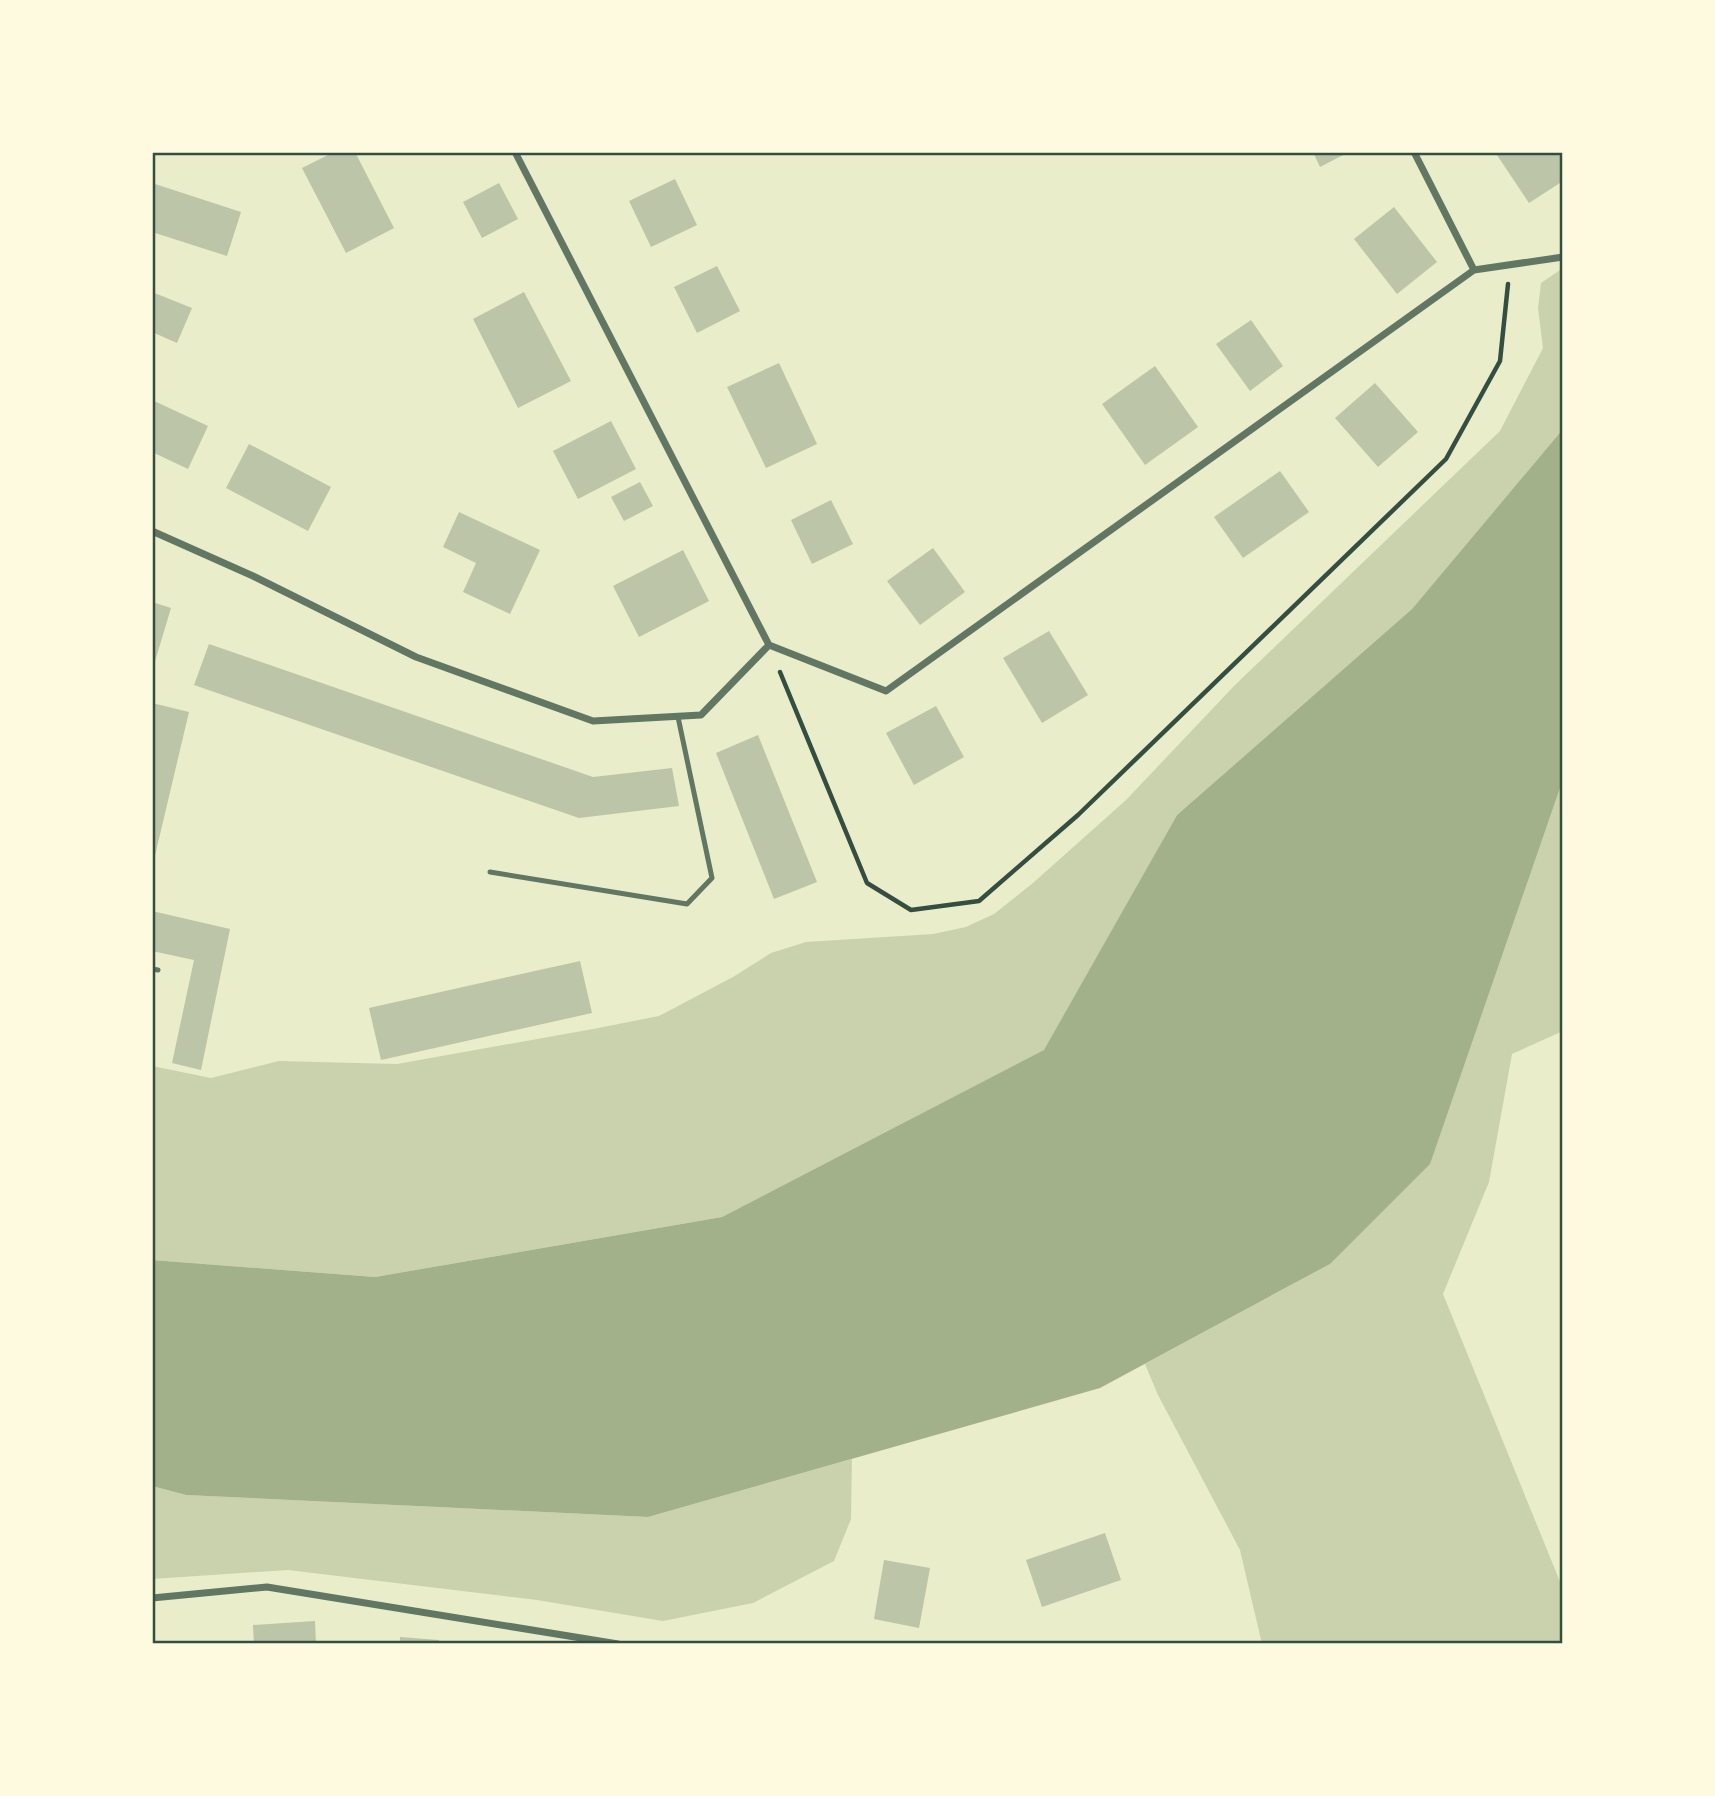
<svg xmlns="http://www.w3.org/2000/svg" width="1715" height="1796" font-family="'Noto Sans',sans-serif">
	<rect width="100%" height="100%" fill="#e9edc9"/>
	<path fill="#cad2ad" d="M 1563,268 L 1563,429 L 1412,609 L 1177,815 L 1045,1050 L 722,1217 L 375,1277 L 152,1260 L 152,1066 L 211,1078 L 279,1061 L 397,1064 L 593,1029 L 659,1016 L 733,977 L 771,953 L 806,942 L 933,934 L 966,927 L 994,914 L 1033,883 L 1126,800 L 1235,685 L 1500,431 L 1543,348 L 1538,308 L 1541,283 Z
		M 1563,779 L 1563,1031 L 1512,1054 L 1489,1182 L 1443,1294 L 1563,1589 L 1563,1644 L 1262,1644 L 1240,1550 L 1158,1395 L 1145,1364 L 1330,1264 Z
		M 852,1459 L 851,1519 L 834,1561 L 753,1603 L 663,1621 L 537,1600 L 288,1570 L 152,1579 L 152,1486 L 186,1495 L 648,1517 Z"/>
	<path fill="#a3b18a" d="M 1563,429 L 1563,779 L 1430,1164 L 1330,1264 L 1100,1388 L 648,1517 L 186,1495 L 152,1486 L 152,1260 L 375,1277 L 722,1217 L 1044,1050 L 1177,815 L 1412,609 Z"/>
	<path fill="#bcc5a7" d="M 334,152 L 355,152 L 394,228 L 346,253 L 302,168 Z
		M 1313,152 L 1349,152 L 1320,167 Z
		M 1501,152 L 1563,152 L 1563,181 L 1529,203 L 1497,155 Z
		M 675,179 L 697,225 L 651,247 L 629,201 Z
		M 152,183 L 241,212 L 227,256 L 152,232 Z
		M 499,183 L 518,219 L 482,238 L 463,202 Z
		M 1394,207 L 1437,262 L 1397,294 L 1354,239 Z
		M 717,266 L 740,311 L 697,333 L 674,287 Z
		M 152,292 L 192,308 L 177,343 L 152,332 Z
		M 524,292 L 571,381 L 518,408 L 473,319 Z
		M 1251,320 L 1283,366 L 1250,391 L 1216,344 Z
		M 779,363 L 817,444 L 766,468 L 727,387 Z
		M 1155,366 L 1198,427 L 1145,465 L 1102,404 Z
		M 1375,383 L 1418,432 L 1378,467 L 1335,418 Z
		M 152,400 L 208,426 L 188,469 L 152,452 Z
		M 611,421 L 636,469 L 578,499 L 553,451 Z
		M 249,444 L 331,487 L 308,531 L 226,488 Z
		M 1280,471 L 1309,512 L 1243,558 L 1214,517 Z
		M 640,482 L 653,506 L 624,521 L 611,497 Z
		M 831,500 L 853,544 L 812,564 L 791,520 Z
		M 459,512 L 540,550 L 510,614 L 463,592 L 476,563 L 443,547 Z
		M 933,548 L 965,592 L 920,625 L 887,581 Z
		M 683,550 L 709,601 L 639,637 L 613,586 Z
		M 152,602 L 171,608 L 153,668 L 152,668 Z
		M 1049,631 L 1088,695 L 1042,723 L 1003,658 Z
		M 209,644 L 593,777 L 672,768 L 679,806 L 579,818 L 194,685 Z
		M 152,703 L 189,712 L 153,864 L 152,863 Z
		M 936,706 L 964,757 L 914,785 L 886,733 Z
		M 758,735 L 817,882 L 774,899 L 716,753 Z
		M 152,911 L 230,929 L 201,1070 L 172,1063 L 194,960 L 152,951 Z
		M 580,961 L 592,1013 L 381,1060 L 369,1008 Z
		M 1105,1533 L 1121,1580 L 1042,1607 L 1026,1560 Z
		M 884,1560 L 930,1568 L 919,1628 L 874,1619 Z
		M 315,1621 L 316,1644 L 254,1644 L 253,1625 Z
		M 400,1637 L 439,1640 L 439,1644 L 400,1644 Z"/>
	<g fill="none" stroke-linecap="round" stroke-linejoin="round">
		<path stroke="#344e41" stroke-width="4.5" d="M 780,672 L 867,883 L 911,910 L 979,901 L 1078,815 L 1446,459 L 1500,361 L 1508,284"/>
		<path stroke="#617663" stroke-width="5" d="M 490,872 L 687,904 L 712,878 L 678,717
			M 152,969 L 158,970"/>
		<path stroke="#617663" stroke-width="7" d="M 515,152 L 769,645
			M 1414,152 L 1474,270
			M 152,531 L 253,576 L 416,657 L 593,721 L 701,715 L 769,645
			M 769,645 L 886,691 L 1474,270 L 1563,257
			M 152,1598 L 267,1587 L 618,1644"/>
	</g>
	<rect width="1715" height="1796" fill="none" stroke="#fefae0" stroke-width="308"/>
	<rect x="154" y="154" width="1407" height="1488" fill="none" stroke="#344e41" stroke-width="2.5"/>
</svg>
